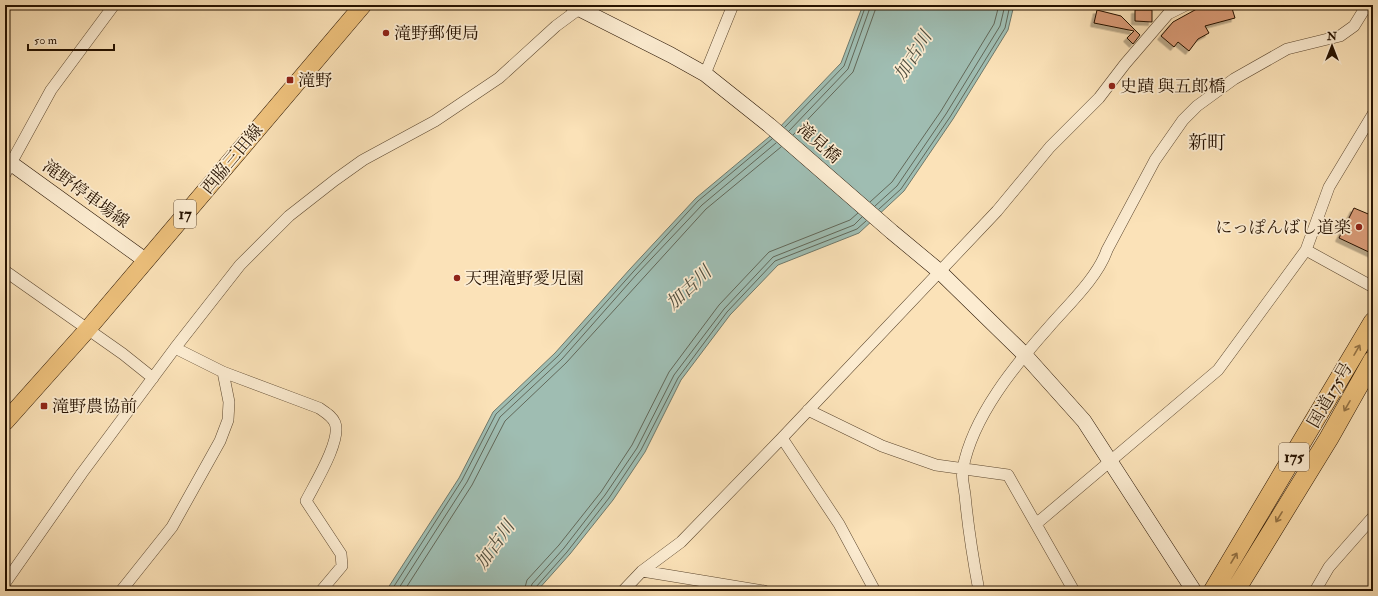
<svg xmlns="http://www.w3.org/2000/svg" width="1378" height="596" font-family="'IM FELL Double Pica','Noto Serif JP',serif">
	<defs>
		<filter id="shadow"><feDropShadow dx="-3.5" dy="3.5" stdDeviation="0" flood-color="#0004"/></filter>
	</defs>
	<rect width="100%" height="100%" fill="#fbe2b8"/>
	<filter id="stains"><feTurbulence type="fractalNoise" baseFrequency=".005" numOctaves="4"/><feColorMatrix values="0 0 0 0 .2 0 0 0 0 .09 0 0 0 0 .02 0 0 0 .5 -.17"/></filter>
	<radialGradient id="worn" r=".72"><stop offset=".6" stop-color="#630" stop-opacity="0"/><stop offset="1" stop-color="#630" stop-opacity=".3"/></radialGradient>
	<path fill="#9fbdb2" stroke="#6f796b" d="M 863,5 L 1014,5 L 1008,30 L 953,119 L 904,191 L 859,233 L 778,265 L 730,315 L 681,380 L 645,452 L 613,500 L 570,554 L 537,591 L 386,591 L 459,478 L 493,412 L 555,353 L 630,269 L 696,198 L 775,132 L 841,63 Z"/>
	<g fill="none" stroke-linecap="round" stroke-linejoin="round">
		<path stroke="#626859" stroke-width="1" d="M 785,127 L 844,66 L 866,5
			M 789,131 L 848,69 L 871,5
			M 793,135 L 853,72 L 877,5
			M 870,202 L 892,182 L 941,111 L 994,24 L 999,5
			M 875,206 L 897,186 L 946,114 L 1000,26 L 1005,5
			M 879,209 L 901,189 L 950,117 L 1005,28 L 1010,5
			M 391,591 L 462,480 L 496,414 L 558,356 L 633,272 L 698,201 L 772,139
			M 397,591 L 467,482 L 500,417 L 562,359 L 636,275 L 702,205 L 776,143
			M 404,591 L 472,485 L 505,421 L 566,363 L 706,209 L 781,147
			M 524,591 L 527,580 L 559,545 L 601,492 L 632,445 L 669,372 L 719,305 L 769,252 L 850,220 L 858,213
			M 530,591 L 532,584 L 564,548 L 605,495 L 637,448 L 674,375 L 724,309 L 773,257 L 854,225 L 862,217
			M 535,591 L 536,587 L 567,552 L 609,498 L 641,450 L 678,378 L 727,312 L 775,261 L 857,229 L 866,221"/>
	</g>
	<path fill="#d99b77" stroke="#261200" filter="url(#shadow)" d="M 1204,5 L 1231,5 L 1235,18 L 1205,26 L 1209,33 L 1198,39 L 1189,51 L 1178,42 L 1174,47 L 1161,36 L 1173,22 Z
		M 1097,10 L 1121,16 L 1140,35 L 1133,44 L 1127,38 L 1134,31 L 1094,23 Z
		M 1135,10 L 1152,10 L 1152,22 L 1135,21 Z
		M 1354,208 L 1373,216 L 1373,254 L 1339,238 Z"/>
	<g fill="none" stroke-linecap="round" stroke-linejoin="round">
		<defs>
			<path id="street" d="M 705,74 L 733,5
				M 5,174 L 51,90 L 114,5
				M 1306,250 L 1373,287
				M 5,271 L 123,354 L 153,378
				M 175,348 L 223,372
				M 808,410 L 882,446 L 936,465 L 1008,475 L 1074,591
				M 782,438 L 839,524 L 875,591
				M 1036,524 L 1218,370 L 1306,250 L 1329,187 L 1373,114
				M 642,571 L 764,591
				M 5,583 L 82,473 L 175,348 L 240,265 L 289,216 L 335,180 L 363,160 L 435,121 L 499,78 L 556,26 L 579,9 L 580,5
				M 121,591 L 172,527 L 220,441 L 228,420 L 229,402 L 223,372 L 319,408 C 326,413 332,416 335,423 C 342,440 314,485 306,501 L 341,554 L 342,566 L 321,591
				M 623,591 L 642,571 L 681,542 L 782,438 L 997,211 L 1050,147 L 1099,98 L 1125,64 L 1168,14 L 1186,5
				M 979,591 C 973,559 968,527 965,495 C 964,487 961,476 963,468 C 973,416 1015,365 1049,327 C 1068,305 1098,277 1107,250 L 1155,160 L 1183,120 L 1197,106 L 1234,79 L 1287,49 L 1340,36 L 1354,26 L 1367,5
				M 1315,591 L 1329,567 L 1373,517"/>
			<path id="secondary" d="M 572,5 L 671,55 L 705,74 L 769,125 L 892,232 L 939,271 L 1024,354 L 1084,421 L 1194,591
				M 5,159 L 145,260"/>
			<path id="primary" d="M 5,422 L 87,330 L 363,5"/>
			<path id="highway" d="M 1213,591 L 1373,322
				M 1235,591 L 1329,438 L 1373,360"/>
		</defs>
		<use href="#street" stroke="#5b462e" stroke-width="12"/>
		<use href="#secondary" stroke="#261200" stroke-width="16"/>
		<use href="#primary" stroke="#261200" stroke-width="18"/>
		<use href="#highway" stroke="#261200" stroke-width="20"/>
		<use href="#street" stroke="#fcecd1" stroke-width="11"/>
		<use href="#secondary" stroke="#fcecd1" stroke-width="15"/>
		<use href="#primary" stroke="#eec17c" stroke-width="17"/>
		<use href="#highway" stroke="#eec17c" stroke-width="19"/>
	</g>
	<defs><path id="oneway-shaft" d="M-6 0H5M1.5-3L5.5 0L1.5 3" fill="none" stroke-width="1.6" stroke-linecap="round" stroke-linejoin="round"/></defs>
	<g stroke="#947244">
		<use href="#oneway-shaft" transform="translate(1357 350) rotate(-60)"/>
		<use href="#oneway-shaft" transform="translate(1347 406) rotate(120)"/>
		<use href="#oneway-shaft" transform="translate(1279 517) rotate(122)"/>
		<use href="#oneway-shaft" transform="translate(1234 558) rotate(-59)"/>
	</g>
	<g fill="#8f2418" stroke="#fcecd1" stroke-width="1.5">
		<circle cx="386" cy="33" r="4"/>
		<rect x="286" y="76" width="8" height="8" rx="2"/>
		<circle cx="1112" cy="86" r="4"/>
		<circle cx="1359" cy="227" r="4"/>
		<circle cx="457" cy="278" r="4"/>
		<rect x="40" y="402" width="8" height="8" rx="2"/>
	</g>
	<g text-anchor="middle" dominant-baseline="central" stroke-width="3.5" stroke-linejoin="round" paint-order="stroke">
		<g fill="#fcecd1" stroke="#66533f" stroke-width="1">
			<rect x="174" y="200" width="22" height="28" rx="3"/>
			<rect x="1279" y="443" width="30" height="28" rx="3"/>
		</g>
		<g font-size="16" font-weight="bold" fill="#261200">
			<text x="185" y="214">17</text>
			<text x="1294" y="457">175</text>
		</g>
		<g font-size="17" fill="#261200" stroke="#fcecd1" text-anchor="start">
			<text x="394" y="33">滝野郵便局</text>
			<text x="298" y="80">滝野</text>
			<text x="1120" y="86">史蹟 與五郎橋</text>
			<text x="1351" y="227" text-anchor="end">にっぽんばし道楽</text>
			<text x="465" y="278">天理滝野愛児園</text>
			<text x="52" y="406">滝野農協前</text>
		</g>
		<g font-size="17" fill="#261200" stroke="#fcecd1">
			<text transform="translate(819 143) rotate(41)">滝見橋</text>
			<text transform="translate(232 159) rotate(-50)">西脇三田線</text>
			<text transform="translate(86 194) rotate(36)">滝野停車場線</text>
			<text transform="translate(1330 395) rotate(-60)">国道175号</text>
		</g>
		<g font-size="18" font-style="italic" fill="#504e3e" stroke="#fcecd1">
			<text transform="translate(913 56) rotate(-58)">加古川</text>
			<text transform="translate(689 288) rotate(-43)">加古川</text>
			<text transform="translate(495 545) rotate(-55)">加古川</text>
		</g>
		<g font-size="19" fill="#261200" stroke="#fcecd1">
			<text x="1207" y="143">新町</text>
		</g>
	</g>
	<rect width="1378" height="596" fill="none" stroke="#fbe2b8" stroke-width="20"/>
	<rect x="6" y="6" width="1366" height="584" fill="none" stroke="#261200" stroke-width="2"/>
	<rect x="10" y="10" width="1358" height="576" fill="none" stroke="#261200"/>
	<g transform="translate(1332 46)" stroke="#fcecd1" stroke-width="3" paint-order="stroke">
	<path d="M0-3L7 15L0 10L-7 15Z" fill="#261200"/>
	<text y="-6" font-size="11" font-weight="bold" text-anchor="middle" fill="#261200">N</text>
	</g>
	<path d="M28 44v6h86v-6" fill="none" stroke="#261200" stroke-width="2"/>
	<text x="34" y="44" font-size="12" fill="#261200" stroke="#fcecd1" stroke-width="3" paint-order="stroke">50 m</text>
	<rect width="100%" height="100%" filter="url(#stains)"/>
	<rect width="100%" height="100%" fill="url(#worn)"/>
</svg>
